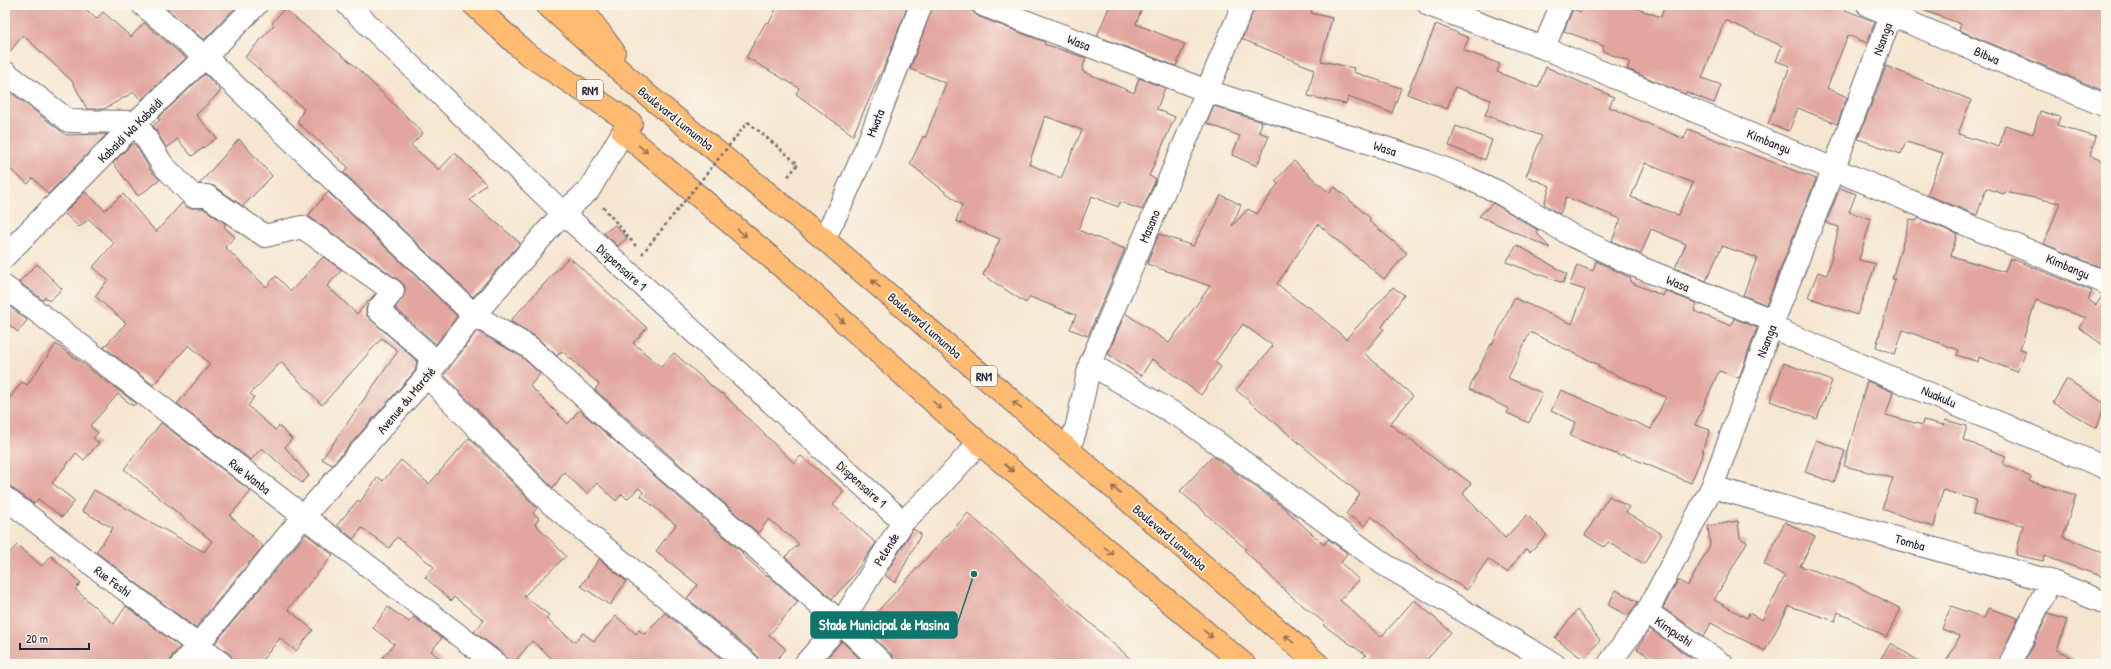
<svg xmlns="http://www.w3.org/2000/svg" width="2111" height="669" font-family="'Patrick Hand',sans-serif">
	<rect width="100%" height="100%" fill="#fbf7ec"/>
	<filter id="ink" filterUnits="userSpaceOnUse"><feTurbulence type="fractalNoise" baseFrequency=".025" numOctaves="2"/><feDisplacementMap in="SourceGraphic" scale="8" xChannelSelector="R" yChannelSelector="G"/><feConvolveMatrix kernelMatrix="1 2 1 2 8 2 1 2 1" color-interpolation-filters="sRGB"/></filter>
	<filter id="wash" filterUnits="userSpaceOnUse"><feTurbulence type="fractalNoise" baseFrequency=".012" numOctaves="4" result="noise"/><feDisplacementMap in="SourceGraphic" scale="16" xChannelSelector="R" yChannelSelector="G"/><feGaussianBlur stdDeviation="0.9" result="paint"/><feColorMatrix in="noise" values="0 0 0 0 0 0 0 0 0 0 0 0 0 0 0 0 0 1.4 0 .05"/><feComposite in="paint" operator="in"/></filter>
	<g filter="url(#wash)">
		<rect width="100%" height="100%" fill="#f6e6d0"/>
		<g id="blocks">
			<path fill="#e2a69e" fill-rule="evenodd" d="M 5,5 L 82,5 L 96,19 L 103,12 L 131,37 L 144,23 L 186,58 L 141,100 L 134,92 L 104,109 L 87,109 L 72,81 L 23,35 L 5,58 Z
				M 162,5 L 238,5 L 204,40 Z
				M 778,5 L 908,5 L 887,60 L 853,135 L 796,94 L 799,88 L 746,57 L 766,22 L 769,23 Z
				M 933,5 L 959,5 L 972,11 L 979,17 L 1045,42 L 1044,44 L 1086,58 L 1082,71 L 1134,93 L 1139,78 L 1165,88 L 1157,109 L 1175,117 L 1149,176 L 1156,179 L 1142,210 L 1120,202 L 1118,207 L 1092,196 L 1078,230 L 1125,249 L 1088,336 L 1070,329 L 1076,315 L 1030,297 L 1026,303 L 983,275 L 1000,239 L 956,221 L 962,205 L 910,164 L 923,136 L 925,138 L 946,83 L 910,69 ZM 1045,116 L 1082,130 L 1061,178 L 1029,164 Z
				M 1110,5 L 1143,5 L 1136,24 L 1185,44 L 1176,66 L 1097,36 Z
				M 1255,5 L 1313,5 L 1311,13 L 1332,18 L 1321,61 L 1354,68 L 1353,72 L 1401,88 L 1392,113 L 1348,97 L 1346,104 L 1308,96 L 1314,69 L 1242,39 Z
				M 1583,5 L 1627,5 L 1661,17 L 1665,5 L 1833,5 L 1875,22 L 1867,43 L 1848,35 L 1827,88 L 1847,97 L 1837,124 L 1798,108 L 1789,131 L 1768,124 L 1790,66 L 1776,61 L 1782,46 L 1725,20 L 1702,78 L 1721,85 L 1714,103 L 1686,92 L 1685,94 L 1627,69 L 1630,62 L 1602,51 L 1604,46 L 1564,31 L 1573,9 L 1581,12 Z
				M 1914,5 L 2106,5 L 2106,92 L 1959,30 L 1961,24 L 1914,7 Z
				M 284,9 L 354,65 L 423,133 L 411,145 L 439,170 L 455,153 L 486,184 L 470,200 L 520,243 L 473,297 L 344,173 L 348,167 L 297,122 L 304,109 L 245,57 L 274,25 L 272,23 Z
				M 1436,24 L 1469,38 L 1463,50 L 1500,64 L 1497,72 L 1538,88 L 1546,67 L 1614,97 L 1609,107 L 1684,139 L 1688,129 L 1816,179 L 1766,305 L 1743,295 L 1757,258 L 1722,246 L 1706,281 L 1675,268 L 1686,244 L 1651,229 L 1641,254 L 1612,241 L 1621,219 L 1566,197 L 1560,214 L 1544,204 L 1550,186 L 1526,176 L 1542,136 L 1485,115 L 1491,100 L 1455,87 L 1447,109 L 1407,94 ZM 1645,163 L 1693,183 L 1678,215 L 1631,197 Z
				M 1886,66 L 1971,100 L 1958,134 L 1999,147 L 2005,125 L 2033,134 L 2040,111 L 2060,117 L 2057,125 L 2096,137 L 2090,156 L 2106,162 L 2106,256 L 2102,268 L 2044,244 L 2060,203 L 2005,192 L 2004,194 L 1986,188 L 1977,215 L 1927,195 L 1943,153 L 1906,142 L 1901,154 L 1858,139 Z
				M 205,74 L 221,91 L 196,115 L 217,138 L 192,156 L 177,139 L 167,148 L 153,126 L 160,120 L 158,118 Z
				M 5,88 L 66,135 L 107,134 L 48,194 L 33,178 L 28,184 L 5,165 Z
				M 1214,106 L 1262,122 L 1259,132 L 1269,136 L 1257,166 L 1232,155 L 1240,136 L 1207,123 Z
				M 1456,126 L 1492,140 L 1485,160 L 1449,146 Z
				M 239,139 L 272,176 L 243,206 L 214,186 L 199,184 Z
				M 132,144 L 135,144 L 151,171 L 160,180 L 138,196 L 113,163 Z
				M 1294,161 L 1329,193 L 1335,187 L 1371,219 L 1369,221 L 1407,253 L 1384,279 L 1318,224 L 1277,284 L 1306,307 L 1308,306 L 1346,339 L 1393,287 L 1404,295 L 1382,327 L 1384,329 L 1364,353 L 1413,396 L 1390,424 L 1449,470 L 1450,468 L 1471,483 L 1463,494 L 1505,538 L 1527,515 L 1547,535 L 1530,552 L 1526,549 L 1507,572 L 1488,559 L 1467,590 L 1416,558 L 1417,556 L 1371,516 L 1365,526 L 1346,514 L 1360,494 L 1236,390 L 1273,346 L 1243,324 L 1215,362 L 1221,367 L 1201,395 L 1152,359 L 1141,376 L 1108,354 L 1125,313 L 1169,343 L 1210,286 L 1147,264 L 1159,234 L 1193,246 L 1221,195 L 1241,205 L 1232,226 L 1248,209 L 1257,214 L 1278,184 L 1275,181 Z
				M 1840,188 L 1856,194 L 1849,212 L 1871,219 L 1859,260 L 1876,264 L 1857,315 L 1808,297 L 1818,272 L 1827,275 L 1839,227 L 1826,223 Z
				M 85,192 L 105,210 L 123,194 L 156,232 L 182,203 L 188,208 L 203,208 L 226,224 L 224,227 L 235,237 L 225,247 L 266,287 L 276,276 L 291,291 L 323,257 L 342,270 L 327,286 L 357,314 L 375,294 L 366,308 L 366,315 L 417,361 L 415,371 L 332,465 L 322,459 L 398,351 L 382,338 L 322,405 L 281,362 L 250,394 L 254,397 L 248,406 L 275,430 L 279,426 L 292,439 L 285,447 L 309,476 L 302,483 L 262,448 L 251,460 L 177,404 L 210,364 L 189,345 L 153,385 L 104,347 L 126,323 L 95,296 L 108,280 L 93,267 L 114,243 L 89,219 L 79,227 L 64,213 Z
				M 328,192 L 457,316 L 436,344 L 395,308 L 405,293 L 405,286 L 400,281 L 308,216 Z
				M 1493,203 L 1538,230 L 1537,233 L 1550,248 L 1479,216 Z
				M 1918,218 L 1957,234 L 1951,256 L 2005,272 L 2010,258 L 2092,291 L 2088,300 L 2096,305 L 2103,295 L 2106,295 L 2106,347 L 2079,328 L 2086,318 L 2036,300 L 2020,349 L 2026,351 L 2017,372 L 1979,357 L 1978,362 L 1957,355 L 1959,350 L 1903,330 L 1895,354 L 1876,347 L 1895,279 L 1892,279 L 1910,219 L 1917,221 Z
				M 615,225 L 627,238 L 618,246 L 604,233 Z
				M 1517,245 L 1567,274 L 1563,283 L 1506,262 Z
				M 569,257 L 647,328 L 633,343 L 661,367 L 674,353 L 721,394 L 722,393 L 794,463 L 801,456 L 844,491 L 833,505 L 876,543 L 849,581 L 832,599 L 785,557 L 799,544 L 769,519 L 758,533 L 595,390 L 599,384 L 562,351 L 557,356 L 535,336 L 510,321 Z
				M 1596,261 L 1631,278 L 1630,282 L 1663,296 L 1665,291 L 1696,303 L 1694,311 L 1731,326 L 1734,318 L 1757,328 L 1739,378 L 1719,371 L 1695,425 L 1710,430 L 1702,451 L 1704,451 L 1691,483 L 1622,454 L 1621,456 L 1570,436 L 1576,422 L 1551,411 L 1561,390 L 1651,429 L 1666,397 L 1598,367 L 1599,365 L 1530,332 L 1508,378 L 1542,393 L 1529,423 L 1507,413 L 1509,409 L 1469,389 L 1491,344 L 1492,345 L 1514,298 L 1572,324 L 1585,290 L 1570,285 L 1577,265 L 1593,271 Z
				M 37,264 L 62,289 L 49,301 L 45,297 L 43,300 L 19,282 Z
				M 5,303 L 27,320 L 18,332 L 5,322 Z
				M 477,331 L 522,357 L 540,374 L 530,386 L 568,424 L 579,410 L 743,553 L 742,554 L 766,576 L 768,575 L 798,602 L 769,635 L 786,649 L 773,664 L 760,664 L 756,654 L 687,598 L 698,585 L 656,551 L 676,525 L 641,496 L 643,492 L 639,488 L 627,499 L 622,494 L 616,501 L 597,483 L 587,494 L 564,472 L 553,488 L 444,375 Z
				M 56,344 L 136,403 L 133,406 L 118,394 L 90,426 L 98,433 L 93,438 L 99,443 L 84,460 L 76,453 L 52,483 L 75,501 L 62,517 L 38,499 L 34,504 L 5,483 L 5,404 L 22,382 L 27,385 Z
				M 1784,363 L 1832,381 L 1817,419 L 1770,401 Z
				M 2067,379 L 2105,404 L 2097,428 L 2053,403 Z
				M 1867,381 L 1893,392 L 1886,415 L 1922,425 L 1923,420 L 1944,425 L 1945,420 L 1967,426 L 1963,440 L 2006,456 L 2003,464 L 2031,477 L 2029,481 L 2076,495 L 2063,537 L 2106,553 L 2106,578 L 2044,556 L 2043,561 L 2016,555 L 2023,525 L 1973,514 L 1976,500 L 1943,490 L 1934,527 L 1882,509 L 1893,478 L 1844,466 Z
				M 161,423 L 251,491 L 230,516 L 263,546 L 195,628 L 96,552 L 113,528 L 82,511 L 94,490 L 204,552 L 212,541 L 124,469 Z
				M 469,438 L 537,508 L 533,513 L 539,518 L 535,524 L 566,556 L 524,596 L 549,615 L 546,619 L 575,642 L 583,633 L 594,641 L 616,616 L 636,634 L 639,630 L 644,634 L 665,613 L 728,664 L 558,664 L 532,641 L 513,664 L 508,664 L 504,654 L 474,632 L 484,620 L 454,597 L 451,601 L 425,577 L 434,567 L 397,537 L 389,548 L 362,528 L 353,539 L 337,525 L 358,500 L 360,502 L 378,477 L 383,481 L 401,460 L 429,484 Z
				M 1816,440 L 1845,451 L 1834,483 L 1805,472 Z
				M 1213,456 L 1283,507 L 1324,545 L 1328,539 L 1347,553 L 1341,563 L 1359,580 L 1340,600 L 1381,637 L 1414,600 L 1451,632 L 1423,664 L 1358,664 L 1366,655 L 1323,625 L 1325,623 L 1292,597 L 1244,550 L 1246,549 L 1180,491 Z
				M 1609,496 L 1629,507 L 1626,512 L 1662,534 L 1644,564 L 1608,542 L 1604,547 L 1585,535 Z
				M 968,513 L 1136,664 L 895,664 L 892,655 L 863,627 Z
				M 1738,521 L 1740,538 L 1747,542 L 1714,600 L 1747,618 L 1749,613 L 1762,620 L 1785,576 L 1764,564 L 1785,522 L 1815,537 L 1800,566 L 1853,584 L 1901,609 L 1886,637 L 1838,612 L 1835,621 L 1789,606 L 1765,651 L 1711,623 L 1704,636 L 1663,608 L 1678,580 L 1688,586 L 1710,545 L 1708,526 Z
				M 913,529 L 921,534 L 895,583 L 885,575 Z
				M 306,534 L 333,555 L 288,609 L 313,630 L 296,651 L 280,638 L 259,664 L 234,664 L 230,654 L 215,643 Z
				M 17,545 L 42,566 L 51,556 L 81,583 L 75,589 L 114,624 L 126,606 L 180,647 L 172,656 L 170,664 L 12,664 L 5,658 L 5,558 Z
				M 599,559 L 626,581 L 610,605 L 581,586 Z
				M 1616,590 L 1638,602 L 1628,616 L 1608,605 Z
				M 1951,606 L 1984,618 L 1988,608 L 2018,618 L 1998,664 L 1945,664 L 1960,636 L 1942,629 Z
				M 388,607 L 409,622 L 414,617 L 442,638 L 431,651 L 446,664 L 377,664 L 394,644 L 373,628 Z
				M 1577,610 L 1600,640 L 1584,660 L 1555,638 Z
				M 2048,614 L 2067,620 L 2057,650 L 2084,664 L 2024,664 Z
				M 1650,629 L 1691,658 L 1688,664 L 1660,664 L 1637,649 Z
				M 842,641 L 865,664 L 829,664 L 825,660 Z
				M 1891,643 L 1923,664 L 1877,664 Z"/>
		</g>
	</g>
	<g filter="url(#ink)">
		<use href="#blocks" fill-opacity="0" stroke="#6c676f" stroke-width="1"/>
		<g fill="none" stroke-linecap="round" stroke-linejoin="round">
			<defs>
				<path id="minor" d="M 143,5 L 205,57 L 474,315 L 529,347 L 637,445 L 695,494 L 841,623 L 883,664
					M 348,5 L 563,213 L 903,522
					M 983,5 L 1207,91 L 1426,161 L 1463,176 L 1498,192 L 1571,235 L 1636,266 L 1774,321
					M 1429,5 L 1544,48 L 2106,283
					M 1868,5 L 2106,106
					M 1544,48 L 1561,5
					M 5,72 L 69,121 L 136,122 L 162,164 L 193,196 L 207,196 L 265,236 L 302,227 L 393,291 L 378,310 L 430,356 L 427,376 L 550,503 L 748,664
					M 824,239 C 863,164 891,83 921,5
					M 5,256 L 136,122 L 205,57 L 256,5
					M 5,287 L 496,664
					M 1771,327 L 2106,468
					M 1090,364 L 1187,421 L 1385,565 L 1554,664
					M 1069,450 L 1077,425 L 1090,364 L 1207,91 L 1243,5
					M 1712,487 L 2050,581 L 2106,603
					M 5,498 L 222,664
					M 1647,612 L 1722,664
					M 182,664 L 303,517 L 427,376 L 474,315 L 563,213 L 589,190 L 623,132
					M 805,664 L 841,623 L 903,522 L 938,488 L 979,443
					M 1609,664 L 1647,612 L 1712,487 L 1771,327 L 1834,168 L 1895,5
					M 2010,664 L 2050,581"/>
				<path id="highway" d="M 474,5 L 526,53 L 631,123
					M 547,5 L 645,93 L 824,239 L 1318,664
					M 575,5 L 587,15 L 614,52
					M 631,123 L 623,132 L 801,283 L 979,443 L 1244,664"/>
			</defs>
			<use href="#minor" stroke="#6c676f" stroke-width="24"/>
			<use href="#highway" stroke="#6c676f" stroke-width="24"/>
			<path stroke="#6c676f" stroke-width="2.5" stroke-dasharray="3 3" stroke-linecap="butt" d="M 748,122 L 798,164 L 787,178
				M 603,207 L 636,246"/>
			<use href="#minor" stroke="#fff" stroke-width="22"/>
			<use href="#highway" stroke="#febb71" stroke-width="22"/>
			<path stroke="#6c676f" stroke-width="2.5" stroke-dasharray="3 3" stroke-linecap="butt" d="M 642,254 L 748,122"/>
		</g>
		<defs><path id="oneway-shaft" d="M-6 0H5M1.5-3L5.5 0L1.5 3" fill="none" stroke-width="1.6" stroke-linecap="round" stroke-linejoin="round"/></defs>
		<g stroke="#906e56">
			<use href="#oneway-shaft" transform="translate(643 149) rotate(40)"/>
			<use href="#oneway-shaft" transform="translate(742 233) rotate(40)"/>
			<use href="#oneway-shaft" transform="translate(876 284) rotate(-139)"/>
			<use href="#oneway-shaft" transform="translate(840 319) rotate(42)"/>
			<use href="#oneway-shaft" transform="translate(937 405) rotate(42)"/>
			<use href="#oneway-shaft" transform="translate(1017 405) rotate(-139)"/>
			<use href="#oneway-shaft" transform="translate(1009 468) rotate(40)"/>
			<use href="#oneway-shaft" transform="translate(1116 490) rotate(-139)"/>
			<use href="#oneway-shaft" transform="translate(1109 551) rotate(40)"/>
			<use href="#oneway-shaft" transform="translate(1208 634) rotate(40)"/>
			<use href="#oneway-shaft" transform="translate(1289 639) rotate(-139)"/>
		</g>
	</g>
	<g text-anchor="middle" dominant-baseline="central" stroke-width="3.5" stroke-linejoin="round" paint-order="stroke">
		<g fill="#fbf7ec" stroke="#636270" stroke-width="1">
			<rect x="577" y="80" width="26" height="20" rx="3"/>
			<rect x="971" y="366" width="26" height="20" rx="3"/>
		</g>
		<g font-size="12" font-weight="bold" fill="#22223b">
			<text x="590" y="90">RN1</text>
			<text x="984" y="376">RN1</text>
		</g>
		<g font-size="13" fill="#22223b" stroke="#fbf7ec">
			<text transform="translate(1882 39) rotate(-70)">Nsanga</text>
			<text transform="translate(1079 42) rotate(21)">Wasa</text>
			<text transform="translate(1987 55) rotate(23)">Bibwa</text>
			<text transform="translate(676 118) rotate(39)">Boulevard Lumumba</text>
			<text transform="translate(875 123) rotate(-69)">Mwata</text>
			<text transform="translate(130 130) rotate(-45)">Kabaidi Wa Kabaidi</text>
			<text transform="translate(1769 141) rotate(22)">Kimbangu</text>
			<text transform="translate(1385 148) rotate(18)">Wasa</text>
			<text transform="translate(1149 226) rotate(-67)">Masano</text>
			<text transform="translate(2068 266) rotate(23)">Kimbangu</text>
			<text transform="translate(622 267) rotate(42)">Dispensaire 1</text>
			<text transform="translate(1678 283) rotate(22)">Wasa</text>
			<text transform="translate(925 325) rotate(41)">Boulevard Lumumba</text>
			<text transform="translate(1766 341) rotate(-69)">Nsanga</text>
			<text transform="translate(1939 396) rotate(23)">Nuakulu</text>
			<text transform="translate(406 400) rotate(-50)">Avenue du Marché</text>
			<text transform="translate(250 476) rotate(38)">Rue Wanba</text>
			<text transform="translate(862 484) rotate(42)">Dispensaire 1</text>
			<text transform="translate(1170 537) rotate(41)">Boulevard Lumumba</text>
			<text transform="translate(1910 542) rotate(16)">Tomba</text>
			<text transform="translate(886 549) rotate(-58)">Pelende</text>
			<text transform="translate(113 581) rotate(37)">Rue Feshi</text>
			<text transform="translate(1674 631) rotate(34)">Kimpushi</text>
		</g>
	</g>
	<path fill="none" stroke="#0f766e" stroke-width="1.5" d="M974 574L957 625"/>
	<circle fill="#0f766e" stroke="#fbf7ec" stroke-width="1.5" cx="974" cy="574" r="4"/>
	<rect fill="#0f766e" stroke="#0f766e" stroke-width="1.5" x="811" y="612" width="146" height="26" rx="4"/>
	<g font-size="14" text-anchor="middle" font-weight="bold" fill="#fff">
		<text x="884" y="630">Stade Municipal de Masina</text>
	</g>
	<rect width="2111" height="669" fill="none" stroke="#fbf7ec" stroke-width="20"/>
	<path d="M20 643v6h69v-6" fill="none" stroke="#22223b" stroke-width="2"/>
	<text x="26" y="643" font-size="12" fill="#22223b" stroke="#fbf7ec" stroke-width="3" paint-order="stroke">20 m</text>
</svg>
